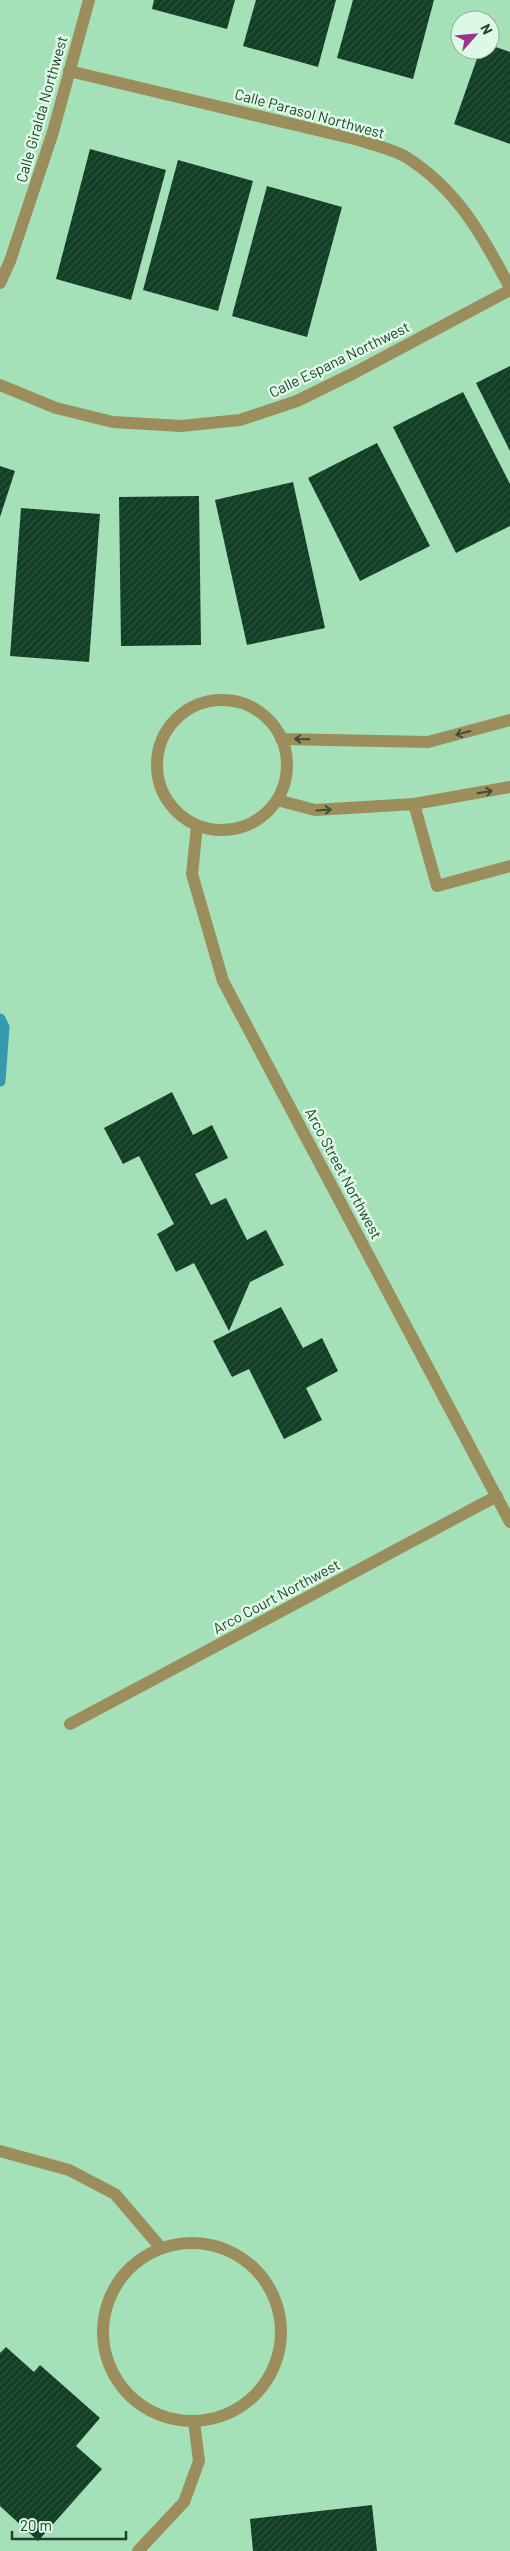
<svg xmlns="http://www.w3.org/2000/svg" width="510" height="2551" font-family="Barlow,sans-serif">
	<defs>
		<pattern id="building-hatch" width="6" height="6" patternUnits="userSpaceOnUse" patternTransform="scale(1.25)"><rect width="6" height="6" fill="#113e25"/><path d="M-1 1l2-2M0 6l6-6M5 7l2-2" fill="none" stroke="#2b523c"/></pattern>
	</defs>
	<rect width="100%" height="100%" fill="#a4e0b8"/>
	<g fill="none" stroke-linecap="round" stroke-linejoin="round">
		<path stroke="#359aaf" stroke-width="11" d="M 0,1019 L 4,1027 L 0,1081"/>
	</g>
	<path fill="url(#building-hatch)" d="M 154,0 L 235,0 L 227,29 L 152,9 Z
		M 256,0 L 336,0 L 318,67 L 243,46 Z
		M 353,0 L 434,0 L 413,79 L 337,58 Z
		M 490,45 L 510,52 L 510,144 L 454,124 L 480,50 L 490,50 Z
		M 90,149 L 166,170 L 131,300 L 56,279 Z
		M 178,160 L 253,181 L 218,311 L 143,290 Z
		M 267,186 L 342,207 L 307,337 L 232,316 Z
		M 510,366 L 510,451 L 476,383 Z
		M 463,392 L 510,484 L 510,526 L 456,553 L 393,427 Z
		M 377,443 L 430,546 L 360,581 L 308,478 Z
		M 0,466 L 15,471 L 0,517 Z
		M 293,482 L 325,628 L 247,645 L 215,500 Z
		M 199,496 L 201,645 L 121,646 L 119,497 Z
		M 21,508 L 100,514 L 89,662 L 10,656 Z
		M 172,1092 L 193,1135 L 212,1125 L 228,1158 L 195,1174 L 211,1205 L 226,1198 L 247,1240 L 266,1230 L 284,1265 L 250,1282 L 229,1331 L 194,1263 L 176,1272 L 157,1234 L 174,1224 L 139,1156 L 123,1164 L 104,1128 Z
		M 281,1307 L 303,1348 L 322,1338 L 338,1371 L 306,1388 L 322,1420 L 284,1439 L 249,1369 L 232,1377 L 213,1341 Z
		M 6,2347 L 34,2372 L 40,2365 L 100,2418 L 76,2446 L 102,2469 L 38,2541 L 0,2506 L 0,2353 Z
		M 372,2505 L 377,2551 L 253,2551 L 250,2519 Z"/>
	<g fill="none" stroke-linecap="round" stroke-linejoin="round">
		<path stroke="#9c8e5c" stroke-width="12" d="M 69,71 L 359,140 C 373,145 392,149 406,157 C 457,189 483,236 510,288
			M 0,283 L 10,261 L 53,132 L 89,0
			M 0,385 L 56,408 L 113,422 L 181,426 L 240,420 L 297,401 L 354,373 L 510,290
			M157 765a65 65 0 1 1 130 0a65 65 0 1 1-130 0Z
			M 281,739 L 428,742 L 510,720
			M 277,800 L 315,810 L 414,804 L 510,787
			M 414,804 L 437,886 L 510,866
			M 197,826 L 192,874 L 223,981 L 510,1522
			M 70,1724 L 497,1496
			M 0,2151 L 69,2170 L 115,2194 L 161,2248
			M103 2332a89 89 0 1 1 178 0a89 89 0 1 1-178 0Z
			M 138,2551 L 184,2502 L 199,2461 L 194,2422"/>
	</g>
	<defs><path id="oneway-shaft" d="M-6 0H5M1.5-3L5.5 0L1.5 3" fill="none" stroke-width="1.6" stroke-linecap="round" stroke-linejoin="round" transform="scale(1.25)"/></defs>
	<g stroke="#3e4e37">
		<use href="#oneway-shaft" transform="translate(463 733) rotate(165)"/>
		<use href="#oneway-shaft" transform="translate(302 739) rotate(-179)"/>
		<use href="#oneway-shaft" transform="translate(485 792) rotate(-10)"/>
		<use href="#oneway-shaft" transform="translate(324 810) rotate(-4)"/>
	</g>
	<g text-anchor="middle" dominant-baseline="central" stroke-width="5" stroke-linejoin="round" paint-order="stroke">
		<g font-size="15" fill="#263e2e" stroke="#dbf9e4">
			<text transform="translate(41 109) rotate(-74)">Calle Giralda Northwest</text>
			<text transform="translate(310 113) rotate(15)">Calle Parasol Northwest</text>
			<text transform="translate(339 359) rotate(-26)">Calle Espana Northwest</text>
			<text transform="translate(344 1173) rotate(62)">Arco Street Northwest</text>
			<text transform="translate(276 1596) rotate(-28)">Arco Court Northwest</text>
		</g>
	</g>
	<g transform="translate(475 35) rotate(63)"><circle r="24" fill="#dbf9e4" stroke="#93ae9b"/>
	<path d="M0-4L9 19L0 12L-9 19Z" fill="#a1318f"/>
	<text y="-8" font-size="14" font-weight="bold" text-anchor="middle" fill="#263e2e">N</text>
	</g>
	<path d="M12 2531v8h114v-8" fill="none" stroke="#263e2e" stroke-width="2.5"/>
	<text x="20" y="2531" font-size="15" fill="#263e2e" stroke="#dbf9e4" stroke-width="4" paint-order="stroke">20 m</text>
</svg>
